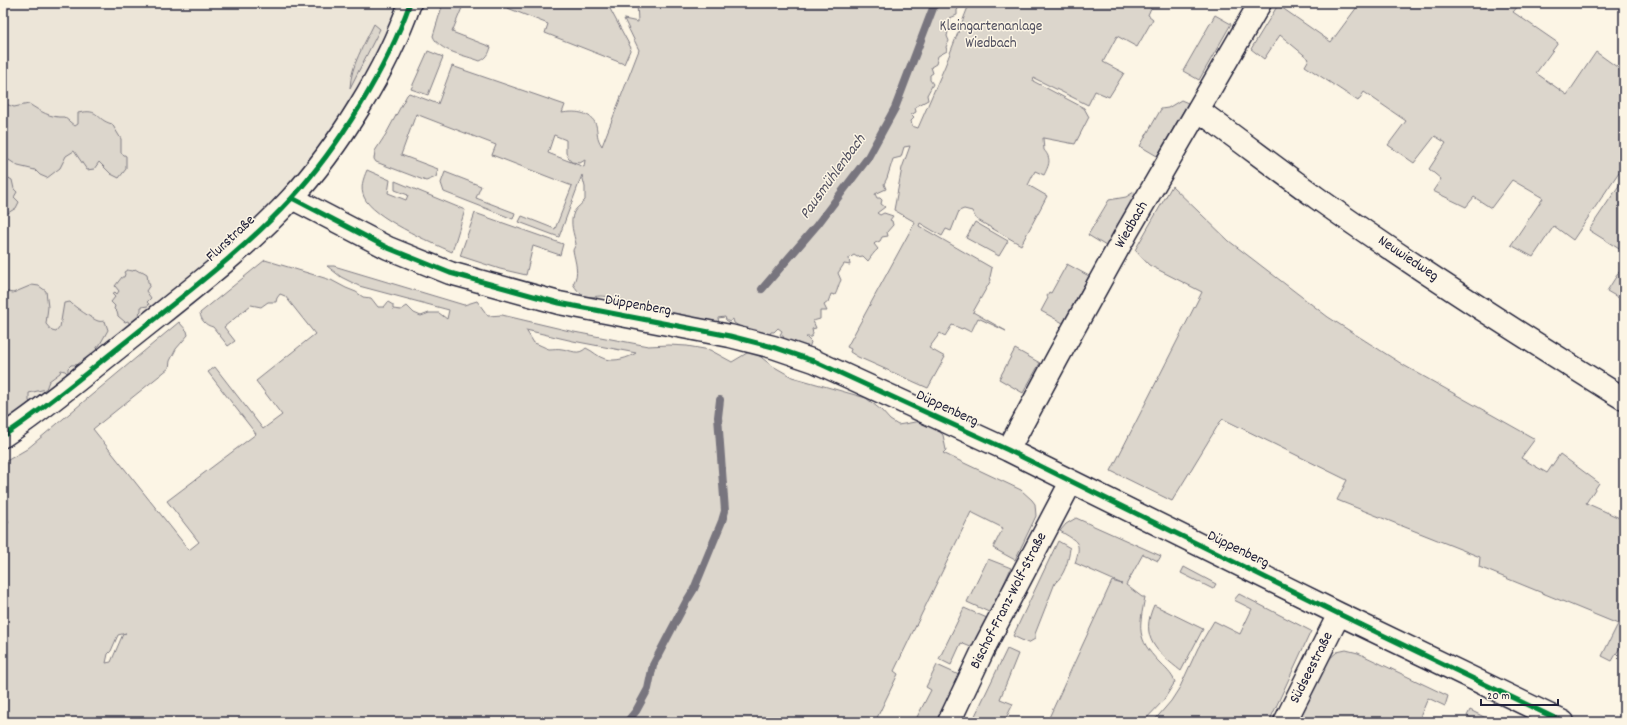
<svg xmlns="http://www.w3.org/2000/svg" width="1627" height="725" font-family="Dekko,sans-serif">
	<rect width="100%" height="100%" fill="#fcf5e5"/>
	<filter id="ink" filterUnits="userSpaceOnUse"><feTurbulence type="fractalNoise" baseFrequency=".025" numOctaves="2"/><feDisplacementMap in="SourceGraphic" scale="8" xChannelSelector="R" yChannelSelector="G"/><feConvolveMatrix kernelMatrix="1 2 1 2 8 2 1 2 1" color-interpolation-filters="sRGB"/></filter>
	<g filter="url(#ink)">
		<path fill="#ece5d8" d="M 3,3 L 408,3 L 402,19 L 288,205 L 3,432 Z"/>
		<path fill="#dcd6cc" stroke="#7f7c84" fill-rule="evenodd" d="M 443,3 L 464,3 L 452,32 L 491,47 C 489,54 487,58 480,61 C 465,55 439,52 433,36 Z
			M 495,3 L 587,3 L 609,7 L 631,48 L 624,64 L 545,33 L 548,24 Z
			M 637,3 L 1149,3 L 1151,8 L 1148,15 L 1153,19 L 1137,47 L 1117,36 L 1103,62 L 1124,73 L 1109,97 L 1095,91 L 1088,105 L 1034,78 L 1033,81 L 1084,108 L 1089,117 L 1075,144 L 1043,138 L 1044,150 C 1052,159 1049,165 1044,175 L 1035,171 L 1028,185 L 1047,196 L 1021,245 L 976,219 L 972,211 L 964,209 L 959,211 L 951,231 L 946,229 L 942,236 L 920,223 L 919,226 L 992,268 L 990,277 L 991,280 L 973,312 L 1006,331 L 978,318 L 971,332 L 963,328 L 962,329 L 952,325 L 945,336 L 940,333 L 929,348 L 945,357 L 928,388 L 858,357 L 850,352 L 851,349 L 847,347 L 915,222 L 894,210 L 902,168 L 910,146 L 904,147 L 901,157 L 893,159 L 887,178 L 884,184 L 886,189 L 875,194 L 877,198 L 880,198 L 882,200 L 881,204 L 885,207 L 877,213 L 880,215 L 884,213 L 893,216 L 890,220 L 892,221 L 893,225 L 887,232 L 888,236 L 882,237 L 880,241 L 875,243 L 874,244 L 878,249 C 874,252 871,257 868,261 L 863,256 L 857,257 L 854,255 L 849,258 L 850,265 L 844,264 L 838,273 L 841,280 C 838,285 838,290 835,295 L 831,294 L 828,302 L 824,305 L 827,311 L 820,311 L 820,319 L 813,321 L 816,328 L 812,329 L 813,334 L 811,337 L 806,337 L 811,342 L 809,348 L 784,339 L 783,336 L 780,335 L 782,331 L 778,328 L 774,332 L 771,332 L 768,338 L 739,331 L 739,326 L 734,323 L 733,319 L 729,322 L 726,320 L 725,317 L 718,318 L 719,323 L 715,323 L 613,303 L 609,297 C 591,293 586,305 573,284 C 580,273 575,262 573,250 L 576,244 C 574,234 569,223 574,212 C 576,208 582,204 585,200 L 585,187 L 582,175 L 559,237 L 519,222 L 522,216 L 555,229 L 572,186 L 492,155 L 496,145 L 416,114 L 401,155 L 438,169 L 436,177 L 426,181 L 376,162 L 374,159 L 375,151 L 386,134 L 407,95 L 409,93 L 438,104 L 452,66 L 565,105 L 562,113 C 573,111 591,111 596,125 C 598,133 596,137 602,146 L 639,50 L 624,19 L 638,22 ZM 960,7 L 968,7 L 945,66 L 918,128 L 912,126 L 911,121 L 914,118 L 911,115 L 916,112 L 915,107 L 928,100 L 927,95 L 933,84 L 930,80 L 930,75 L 933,73 L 931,67 L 936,64 L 938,56 L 947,51 L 946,47 L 949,41 L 947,36 L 948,32 L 943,29 L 950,23 L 950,18 L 957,15 L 957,10 ZM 554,135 L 566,140 L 566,153 L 571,162 L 580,163 L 585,160 L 584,167 L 548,153 Z
			M 1360,3 L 1521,3 L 1513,12 L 1558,43 L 1536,73 L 1567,95 L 1596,52 L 1624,72 L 1624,82 L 1621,86 L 1624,88 L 1624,173 L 1619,172 L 1573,240 L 1554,226 L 1533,257 L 1511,245 L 1543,198 L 1512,180 L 1491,208 L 1474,197 L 1466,207 L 1433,191 L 1441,179 L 1429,169 L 1446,143 L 1435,136 L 1414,163 L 1388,145 L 1406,121 L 1364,92 L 1358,101 L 1305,66 L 1309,59 L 1280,35 L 1264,59 L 1251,49 L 1278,5 L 1331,42 Z
			M 1215,15 L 1231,24 L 1199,80 L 1183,71 Z
			M 374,24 L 380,29 L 350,88 C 351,65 364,45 374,24 Z
			M 428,51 L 443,57 L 428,95 L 411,89 Z
			M 3,98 L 8,99 L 3,103 L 14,107 L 29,104 C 40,111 50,118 64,117 L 75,126 L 78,124 L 78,113 C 101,108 94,119 112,124 L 121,139 L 121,153 L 126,156 L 126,169 L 119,178 L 111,174 L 99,162 L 94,169 L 87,170 L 74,151 L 66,156 L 60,168 L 47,178 L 40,175 L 35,170 L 18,166 L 9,160 L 3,164 Z
			M 1181,100 L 1188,103 L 1157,156 L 1140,146 L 1161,109 L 1168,108 Z
			M 367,170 L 390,180 L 388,193 L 406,200 L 408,195 L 395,190 L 395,181 L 465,210 L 452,252 C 432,243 372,217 364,197 C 360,188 363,179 367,170 Z
			M 445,172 L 481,186 L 476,198 L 515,213 L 513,219 L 444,192 L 441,183 Z
			M 3,173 L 7,177 L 12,180 L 14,189 L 17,192 L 14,197 L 19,202 L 16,208 L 3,216 Z
			M 1624,178 L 1624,252 L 1589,230 Z
			M 1172,186 L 1229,241 L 1328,317 L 1405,366 L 1535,439 L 1521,458 L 1547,473 L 1560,454 L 1599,483 L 1586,503 L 1624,520 L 1624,641 L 1612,661 L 1602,656 L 1618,624 L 1479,567 L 1480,557 L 1337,500 L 1347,480 L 1223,419 L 1220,422 L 1172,501 L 1111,471 L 1202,292 L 1149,265 L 1135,250 Z
			M 1134,192 L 1136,193 L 1106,246 L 1088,235 L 1109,200 L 1126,197 Z
			M 475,213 L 563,244 L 560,255 L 533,246 L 526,275 L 500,269 L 460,256 Z
			M 975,222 L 1008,241 L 999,256 L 966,238 Z
			M 265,260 L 331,280 L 346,288 L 356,292 L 363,297 L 371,298 L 378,307 L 384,307 L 388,302 L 393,305 L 393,309 L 401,310 L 407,306 L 414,313 L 421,316 L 429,313 L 439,313 L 447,319 L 449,310 L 359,286 L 341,277 L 327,266 L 334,266 L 464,305 L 477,301 L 488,316 L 502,315 L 574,332 L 648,346 L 669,345 L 687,346 L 710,350 L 732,362 L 752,350 L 771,365 L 792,377 L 866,398 L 881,410 L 890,420 L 898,425 L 927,420 L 943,435 L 946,450 L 943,453 L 1021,490 L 1032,500 L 1035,504 L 1036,516 L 1015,560 L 993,548 L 1003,528 L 971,512 L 894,671 L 898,674 L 875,722 L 3,722 L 3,530 L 9,522 L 3,510 L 3,463 L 27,449 L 179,322 L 187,331 L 188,335 L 176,349 L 170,361 L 169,368 L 93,429 L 189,550 L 199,542 L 167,501 L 256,434 L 208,372 L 215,367 L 263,429 L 282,415 L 256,381 L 315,334 L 285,296 L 280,294 L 277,298 L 276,302 L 268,302 L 261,307 L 251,305 L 224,327 L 235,341 L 228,346 L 213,327 C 205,325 201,320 200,313 ZM 526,330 L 573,341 L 636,353 C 628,358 615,362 605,359 C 598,357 593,351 586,348 C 578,356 571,350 562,349 C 558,348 553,349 549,349 C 545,348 539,344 534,343 ZM 126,633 L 123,634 L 111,662 L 106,663 L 108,654 L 111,651 L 118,635 Z
			M 1067,264 L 1089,276 L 1063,323 L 1041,311 L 1048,298 L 1047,296 L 1049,292 L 1051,293 Z
			M 1624,264 L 1624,301 L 1607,291 Z
			M 135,269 L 140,272 L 142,271 L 147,274 L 148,282 L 150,285 L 146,291 L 151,298 L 147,302 L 149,304 L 148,306 L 141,307 L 141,311 L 139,313 L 141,316 L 137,315 L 138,319 L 130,325 L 128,321 L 125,322 L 118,316 L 117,312 L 114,309 L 115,306 L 111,302 L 115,297 L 112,294 L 115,292 L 117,294 L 119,291 L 115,286 L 122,277 L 124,277 L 125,274 L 124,272 L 127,270 L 133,271 Z
			M 32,285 L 39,286 L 46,291 L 48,307 L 46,324 L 52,331 L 56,332 L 60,327 L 64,303 L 70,302 C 73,306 94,320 98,321 C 101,322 103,321 105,321 L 108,330 L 99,346 L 97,347 L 97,350 L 88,358 L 91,364 L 71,365 L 68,368 L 68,374 L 65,371 L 61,370 L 60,373 L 49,381 L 46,389 L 29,393 L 29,401 L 33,405 L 3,429 L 3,291 L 13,293 Z
			M 1015,349 L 1040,363 L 1023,393 L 999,379 Z
			M 1076,518 L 1161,556 L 1158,561 L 1143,554 L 1126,585 L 1142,597 L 1145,597 C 1139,628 1136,638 1159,662 C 1165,668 1172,674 1175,682 L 1163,701 L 1143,722 L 1047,722 L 1112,581 L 1122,584 L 1075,563 C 1082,542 1078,542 1060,531 L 1066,524 Z
			M 1058,541 L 1070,548 C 1069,560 1064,576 1055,583 L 1035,634 L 1035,639 L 1028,643 L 1013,636 Z
			M 988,559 L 1011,568 L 991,613 L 967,602 Z
			M 1184,567 L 1216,584 L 1213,589 L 1181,573 Z
			M 1239,594 L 1311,631 L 1269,722 L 1153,722 L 1171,701 L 1180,687 L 1198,648 L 1214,621 L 1240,634 L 1252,609 L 1234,600 Z
			M 1154,605 L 1203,629 L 1181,671 C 1157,652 1139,638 1154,605 Z
			M 964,608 L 987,618 L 973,648 L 961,643 L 951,665 L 939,659 Z
			M 1007,649 L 1018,654 L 1000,699 L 1013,704 L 1004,722 L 972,722 Z
			M 1346,650 L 1358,653 L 1448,696 L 1445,706 L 1428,698 L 1418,722 L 1298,722 L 1328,660 L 1337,652 Z
			M 937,665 L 959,675 L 936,722 L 922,722 L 916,719 L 931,690 L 926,687 Z
			M 1470,710 L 1494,722 L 1480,722 L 1467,716 Z"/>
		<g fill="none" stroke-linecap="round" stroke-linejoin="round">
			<path stroke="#78757e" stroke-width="8" d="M 762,289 L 817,225 L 867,159 L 895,108 L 935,3
				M 627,722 L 636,711 L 648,689 L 653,665 L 686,602 L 694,589 L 722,521 L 725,511 L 718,417 L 720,400"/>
			<defs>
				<path id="minor" d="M 1198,110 C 1238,139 1277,169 1317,198 C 1417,269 1520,334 1624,399
					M 292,198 L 388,248 L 450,273 L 559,303 L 730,336 L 773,347 L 814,361 L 1008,450 L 1339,614 L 1563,722
					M 3,436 C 47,407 87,372 128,340 C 184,295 242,252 291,199 C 338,148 387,69 410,3
					M 1008,450 L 1058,357 L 1127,232 L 1260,3
					M 949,722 L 986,644 L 1071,482
					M 1285,722 L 1339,614"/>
			</defs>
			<use href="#minor" stroke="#22223b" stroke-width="25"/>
			<use href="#minor" stroke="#fcf5e5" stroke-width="22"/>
			<defs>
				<path id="cycleway" d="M 292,198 L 388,248 L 450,273 L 559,303 L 730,336 L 773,347 L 814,361 L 1008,450 L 1339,614 L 1563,722
					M 3,436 C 47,407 87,372 128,340 C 184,295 242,252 291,199 C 338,148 387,69 410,3"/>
			</defs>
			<use href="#cycleway" stroke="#fcf5e5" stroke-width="8"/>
			<use href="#cycleway" stroke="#00873e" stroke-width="5"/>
		</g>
	</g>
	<g text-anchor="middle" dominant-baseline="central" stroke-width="3" stroke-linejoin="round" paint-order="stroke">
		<g font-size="15" fill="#504f5f" stroke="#fcf5e5">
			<text x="991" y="27">Kleingartenanlage<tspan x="991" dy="17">Wiedbach</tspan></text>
		</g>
		<g font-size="15" fill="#22223b" stroke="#fcf5e5">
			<text transform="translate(1132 225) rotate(-60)">Wiedbach</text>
			<text transform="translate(231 239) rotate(-43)">Flurstraße</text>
			<text transform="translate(1408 259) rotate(34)">Neuwiedweg</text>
			<text transform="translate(638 306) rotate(10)">Düppenberg</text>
			<text transform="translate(947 409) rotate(25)">Düppenberg</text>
			<text transform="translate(1238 550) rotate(26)">Düppenberg</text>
			<text transform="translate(1009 601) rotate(-63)">Bischof-Franz-Wolf-Straße</text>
			<text transform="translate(1312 668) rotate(-63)">Südseestraße</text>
		</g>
		<g font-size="16" font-style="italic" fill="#545362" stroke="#fcf5e5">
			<text transform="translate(833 177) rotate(-54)">Pausmühlenbach</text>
		</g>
	</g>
	<rect width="1627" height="725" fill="none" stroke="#fcf5e5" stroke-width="16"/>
	<rect x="8" y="8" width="1611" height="709" fill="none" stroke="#22223b" stroke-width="1.5" filter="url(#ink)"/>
	<path d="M1481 699v6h77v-6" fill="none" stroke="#22223b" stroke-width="2"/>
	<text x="1487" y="699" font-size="12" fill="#22223b" stroke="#fcf5e5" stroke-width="3" paint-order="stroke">20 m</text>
</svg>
